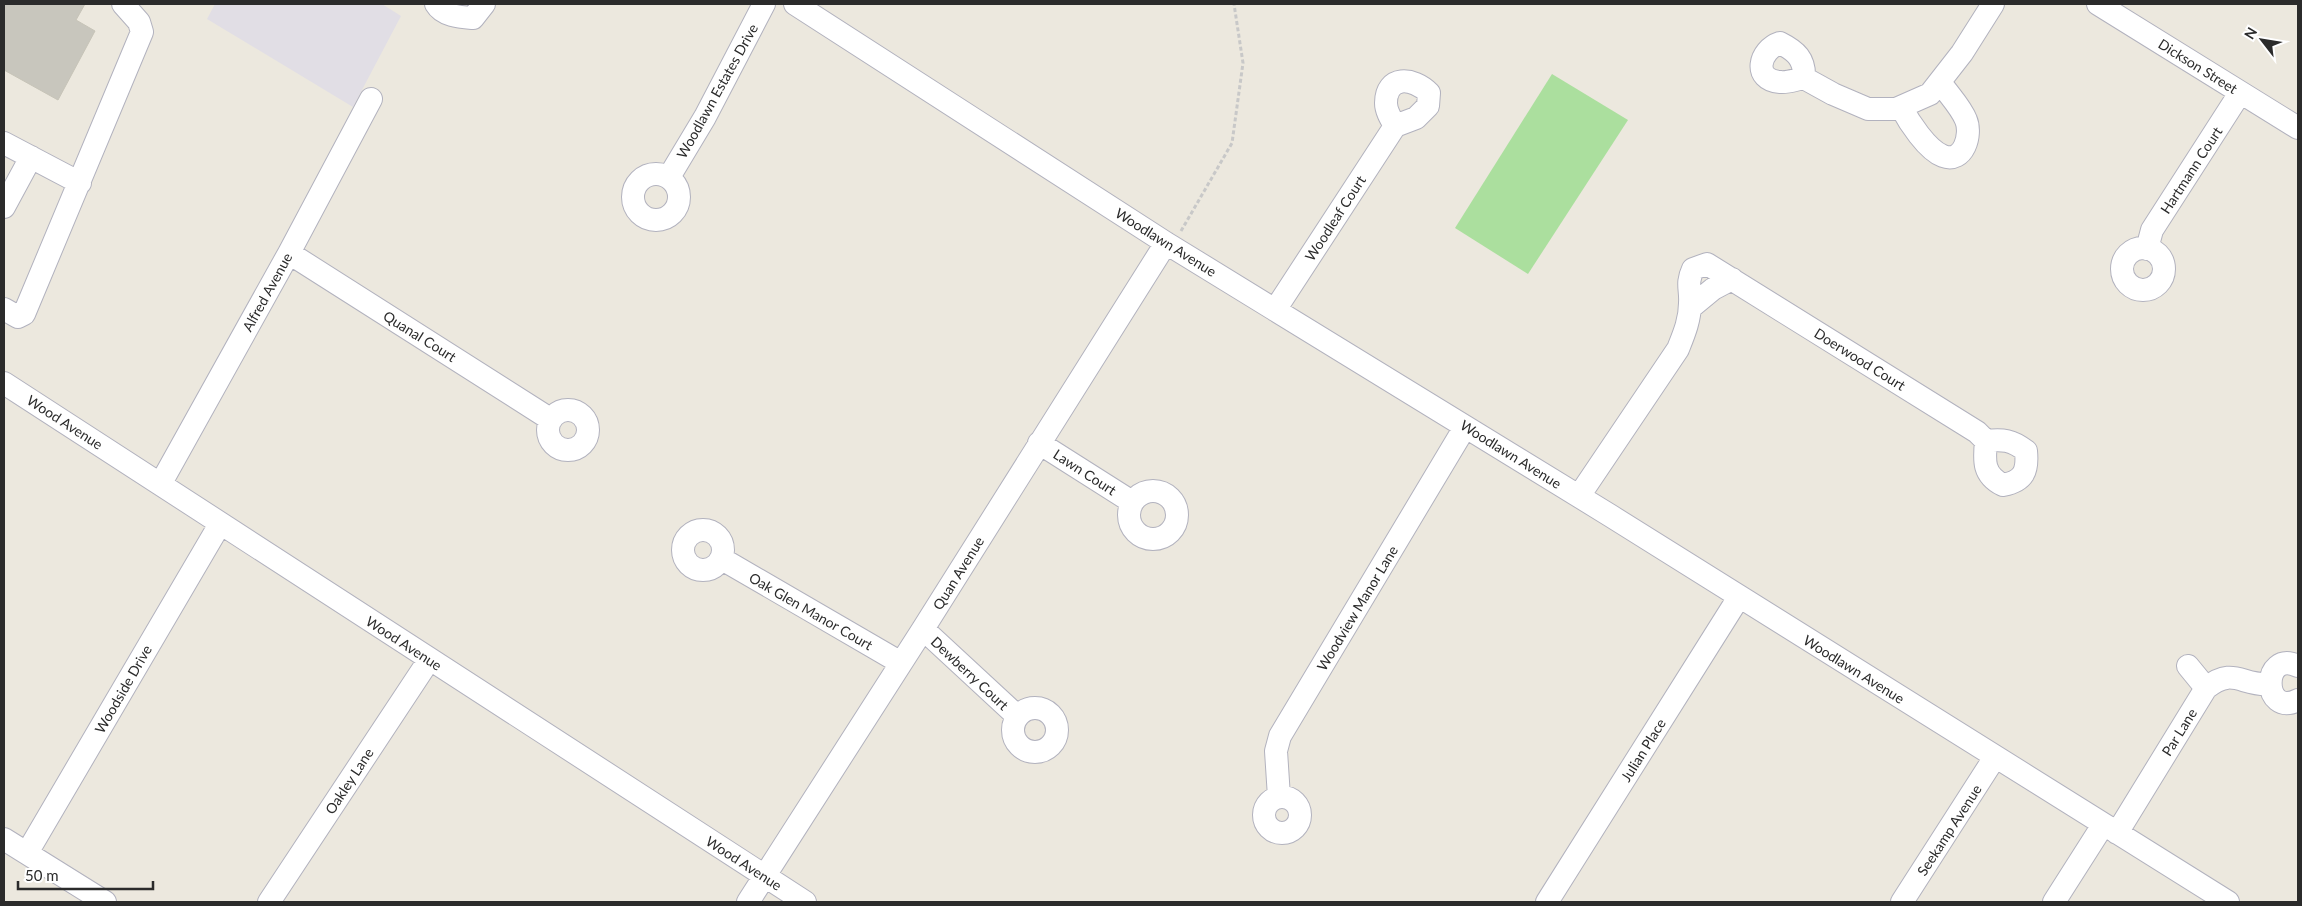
<svg xmlns="http://www.w3.org/2000/svg" width="2302" height="906" font-family="Lato,sans-serif">
	<rect width="100%" height="100%" fill="#ece8de"/>
	<path fill="#e1dee5" d="M 215,4 L 382,4 L 401,16 L 353,107 L 207,19 Z"/>
	<path fill="#abdf9e" d="M 1552,74 L 1628,120 L 1528,274 L 1455,228 Z"/>
	<path fill="#c8c6bd" stroke="#c7c4b8" d="M 4,4 L 85,4 L 76,20 L 95,31 L 58,100 L 4,70 Z"/>
	<g fill="none" stroke-linecap="round" stroke-linejoin="round">
		<defs>
			<path id="minor" d="M 436,4 C 443,16 460,17 473,18 L 484,4
				M 795,4 L 1166,243 L 1611,516 L 2228,902
				M 2098,4 L 2298,128
				M 1804,78 C 1805,59 1796,51 1780,43 C 1759,50 1752,80 1780,82 C 1788,83 1797,79 1804,78 L 1833,94 L 1868,109 L 1896,109 L 1930,94 L 1962,53 L 1993,4
				M 1901,107 C 1909,122 1927,150 1943,156 C 1964,164 1972,134 1966,120 C 1961,107 1948,94 1940,82
				M 4,143 L 80,183
				M633 197a23 23 0 1 1 46 0a23 23 0 1 1-46 0Z
				M 669,177 L 705,117 L 764,4
				M 4,207 L 31,157
				M2122 269a21 21 0 1 1 42 0a21 21 0 1 1-42 0Z
				M 2147,249 L 2152,230 L 2240,93
				M 289,253 L 550,419
				M 1690,308 L 1713,289 L 1732,279
				M 4,309 L 18,317 L 24,314 L 142,32 L 139,22 L 123,4
				M 1275,310 L 1395,126 C 1391,119 1386,111 1386,103 C 1386,75 1413,77 1429,93 L 1428,106 L 1416,118 L 1395,126
				M 4,383 L 805,902
				M548 430a20 20 0 1 1 40 0a20 20 0 1 1-40 0Z
				M 1039,443 L 1132,502
				M 161,483 L 289,253 L 371,99
				M1129 515a24 24 0 1 1 48 0a24 24 0 1 1-48 0Z
				M 1579,496 L 1678,349 C 1684,334 1690,320 1690,303 C 1691,289 1686,284 1693,269 L 1707,264 L 1977,432 L 1986,441 C 1984,461 1983,475 2003,485 C 2024,481 2028,471 2026,451 C 2012,440 2003,439 1986,441
				M683 550a20 20 0 1 1 40 0a20 20 0 1 1-40 0Z
				M 722,559 L 901,663
				M 923,629 L 1017,716
				M 2188,666 L 2206,688
				M 2298,666 C 2261,649 2262,718 2298,700
				M1013 730a22 22 0 1 1 44 0a22 22 0 1 1-44 0Z
				M1264 815a18 18 0 1 1 36 0a18 18 0 1 1-36 0Z
				M 1279,797 L 1276,751 L 1280,736 L 1465,427
				M 2117,833 L 2206,688 C 2234,666 2241,686 2269,684
				M 4,839 L 105,902
				M 27,853 L 220,524
				M 269,902 L 429,660
				M 748,902 L 923,629 L 1166,243
				M 1547,902 L 1739,597
				M 1902,902 L 1995,757
				M 2054,902 L 2103,825"/>
		</defs>
		<use href="#minor" stroke="#b2b2be" stroke-width="24"/>
		<path stroke="#c8c8c8" stroke-width="3" stroke-dasharray="4 2.5" stroke-linecap="butt" d="M 1181,231 L 1232,143 L 1243,63 L 1234,4"/>
		<use href="#minor" stroke="#fff" stroke-width="22"/>
	</g>
	<g text-anchor="middle" dominant-baseline="central" stroke-width="4" stroke-linejoin="round" paint-order="stroke">
		<g font-size="14" fill="#2b2b2b" stroke="#fff">
			<text transform="translate(2198 66) rotate(32)">Dickson Street</text>
			<text transform="translate(717 91) rotate(-61)">Woodlawn Estates Drive</text>
			<text transform="translate(2191 170) rotate(-57)">Hartmann Court</text>
			<text transform="translate(1335 218) rotate(-57)">Woodleaf Court</text>
			<text transform="translate(1166 242) rotate(32)">Woodlawn Avenue</text>
			<text transform="translate(267 292) rotate(-61)">Alfred Avenue</text>
			<text transform="translate(420 336) rotate(32)">Quanal Court</text>
			<text transform="translate(1860 359) rotate(32)">Doerwood Court</text>
			<text transform="translate(65 422) rotate(33)">Wood Avenue</text>
			<text transform="translate(1511 454) rotate(32)">Woodlawn Avenue</text>
			<text transform="translate(1085 472) rotate(33)">Lawn Court</text>
			<text transform="translate(958 573) rotate(-58)">Quan Avenue</text>
			<text transform="translate(1357 608) rotate(-59)">Woodview Manor Lane</text>
			<text transform="translate(811 611) rotate(30)">Oak Glen Manor Court</text>
			<text transform="translate(404 643) rotate(33)">Wood Avenue</text>
			<text transform="translate(1854 669) rotate(32)">Woodlawn Avenue</text>
			<text transform="translate(970 673) rotate(43)">Dewberry Court</text>
			<text transform="translate(123 689) rotate(-60)">Woodside Drive</text>
			<text transform="translate(2179 732) rotate(-58)">Par Lane</text>
			<text transform="translate(1643 750) rotate(-58)">Julian Place</text>
			<text transform="translate(349 781) rotate(-57)">Oakley Lane</text>
			<text transform="translate(1949 830) rotate(-57)">Seekamp Avenue</text>
			<text transform="translate(744 863) rotate(33)">Wood Avenue</text>
		</g>
	</g>
	<rect width="2302" height="906" fill="none" stroke="#2b2b2b" stroke-width="10"/>
	<g transform="translate(2262 40) rotate(301)" stroke="#ffffff" stroke-width="4" paint-order="stroke">
	<path d="M0-4L9 19L0 12L-9 19Z" fill="#2b2b2b"/>
	<text y="-8" font-size="14" font-weight="bold" text-anchor="middle" fill="#2b2b2b">N</text>
	</g>
	<path d="M18 881v8h135v-8" fill="none" stroke="#2b2b2b" stroke-width="2.5"/>
	<text x="25" y="881" font-size="15" fill="#2b2b2b" stroke="#ffffff" stroke-width="4" paint-order="stroke">50 m</text>
</svg>
